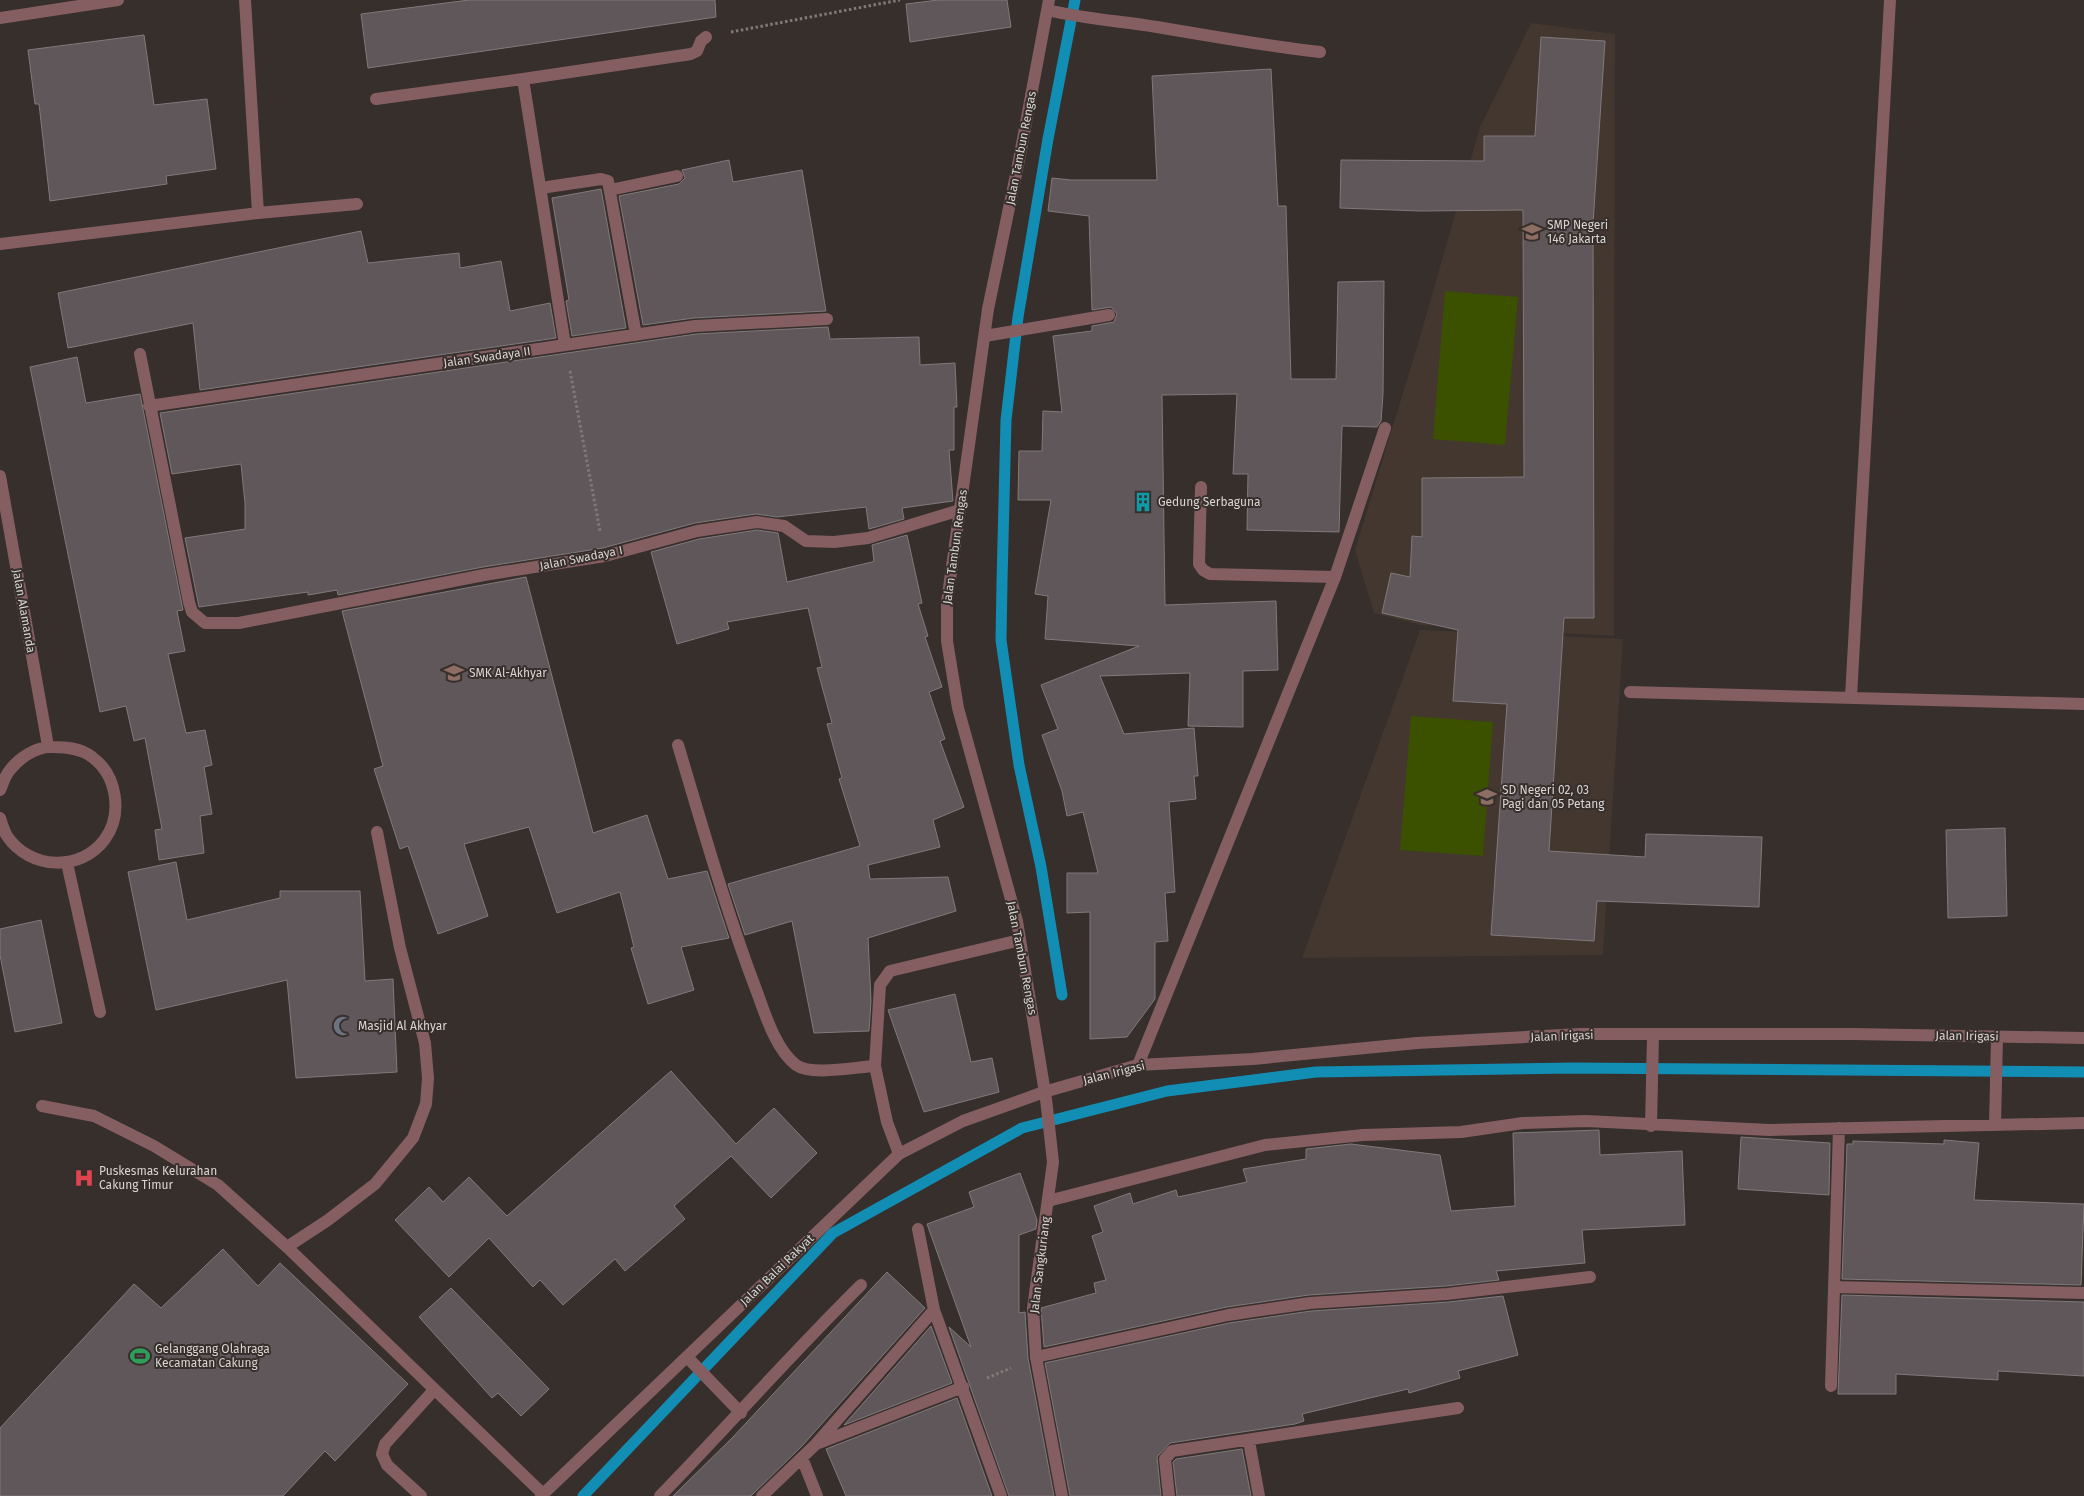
<svg xmlns="http://www.w3.org/2000/svg" width="2084" height="1496" font-family="'Fira Sans',sans-serif">
	<rect width="100%" height="100%" fill="#362f2c"/>
	<path fill="#433730" d="M 1531,23 L 1615,34 L 1614,636 L 1420,625 L 1374,613 L 1355,550 L 1420,337 L 1480,127 Z
		M 1420,630 L 1623,639 L 1603,955 L 1302,958 Z"/>
	<path fill="#3b5100" d="M 1445,291 L 1518,297 L 1505,445 L 1433,439 Z
		M 1411,716 L 1493,722 L 1483,856 L 1400,850 Z"/>
	<g fill="none" stroke-linecap="round" stroke-linejoin="round">
		<path stroke="#128db3" stroke-width="11" d="M 1062,995 L 1041,867 L 1019,765 L 1001,640 L 1002,582 L 1006,420 L 1018,317 L 1048,139 L 1075,0
			M 583,1496 L 833,1233 L 1022,1128 L 1167,1091 L 1316,1072 L 1573,1068 L 2084,1072"/>
	</g>
	<path fill="#5f5759" stroke="#81797b" d="M 469,0 L 715,0 L 716,17 L 368,68 L 361,14 Z
		M 938,0 L 1007,0 L 1011,27 L 910,42 L 906,4 Z
		M 144,35 L 154,105 L 207,99 L 216,169 L 166,176 L 167,184 L 50,201 L 39,104 L 35,104 L 28,50 Z
		M 1541,37 L 1605,41 L 1593,224 L 1594,618 L 1564,618 L 1549,851 L 1645,857 L 1646,834 L 1762,837 L 1759,907 L 1597,901 L 1594,941 L 1491,935 L 1507,704 L 1453,701 L 1458,630 L 1382,613 L 1391,573 L 1410,577 L 1412,536 L 1422,537 L 1422,478 L 1524,477 L 1523,210 L 1420,211 L 1340,208 L 1341,160 L 1484,161 L 1484,136 L 1535,136 Z
		M 1271,69 L 1278,206 L 1286,206 L 1291,379 L 1336,379 L 1338,282 L 1384,281 L 1383,394 L 1381,421 L 1377,427 L 1342,426 L 1339,532 L 1247,530 L 1248,474 L 1233,474 L 1237,394 L 1162,395 L 1165,605 L 1276,601 L 1278,670 L 1243,671 L 1243,727 L 1188,726 L 1190,673 L 1100,676 L 1124,734 L 1194,728 L 1198,776 L 1194,776 L 1196,799 L 1169,802 L 1175,892 L 1165,893 L 1168,941 L 1155,942 L 1155,999 L 1127,1037 L 1090,1039 L 1090,912 L 1067,913 L 1067,873 L 1098,873 L 1083,812 L 1067,816 L 1062,791 L 1042,735 L 1058,729 L 1041,685 L 1139,646 L 1045,639 L 1048,596 L 1035,594 L 1051,500 L 1018,500 L 1019,451 L 1042,451 L 1043,411 L 1062,412 L 1053,336 L 1092,331 L 1092,326 L 1114,322 L 1117,314 L 1111,307 L 1092,310 L 1089,216 L 1048,211 L 1052,178 L 1071,180 L 1157,180 L 1152,76 Z
		M 729,160 L 733,182 L 802,170 L 826,311 L 694,318 L 643,325 L 619,196 L 679,184 L 685,178 L 682,170 Z
		M 601,189 L 626,328 L 572,336 L 566,301 L 569,300 L 552,198 Z
		M 361,231 L 368,263 L 459,253 L 460,268 L 501,261 L 510,311 L 550,303 L 556,338 L 200,390 L 193,323 L 68,348 L 58,293 Z
		M 828,327 L 830,339 L 919,337 L 920,365 L 955,363 L 957,407 L 954,407 L 954,450 L 949,450 L 953,501 L 902,508 L 904,519 L 869,529 L 866,507 L 777,517 L 756,514 L 695,523 L 603,548 L 483,567 L 338,595 L 337,590 L 308,595 L 308,592 L 199,607 L 185,538 L 245,529 L 245,503 L 241,464 L 172,474 L 160,413 L 696,334 Z
		M 77,357 L 86,403 L 140,394 L 183,610 L 177,611 L 185,651 L 168,654 L 186,733 L 205,730 L 212,765 L 204,767 L 212,814 L 200,816 L 204,853 L 159,860 L 155,830 L 162,829 L 145,738 L 134,741 L 126,706 L 100,712 L 30,367 Z
		M 757,530 L 778,533 L 787,582 L 872,562 L 874,561 L 872,545 L 907,535 L 922,603 L 918,604 L 928,636 L 925,637 L 942,687 L 929,692 L 945,739 L 940,741 L 964,807 L 933,820 L 940,847 L 868,865 L 870,879 L 948,877 L 956,911 L 868,938 L 871,1001 L 869,1031 L 814,1033 L 792,921 L 745,935 L 728,884 L 860,846 L 839,779 L 842,778 L 827,724 L 832,723 L 817,668 L 822,667 L 808,608 L 727,622 L 729,629 L 677,644 L 651,552 L 699,539 Z
		M 526,577 L 593,833 L 647,815 L 668,879 L 707,871 L 729,938 L 681,947 L 694,990 L 648,1004 L 631,948 L 634,947 L 620,892 L 557,913 L 529,827 L 464,844 L 488,916 L 438,934 L 408,846 L 400,849 L 374,769 L 383,766 L 342,611 Z
		M 2005,828 L 2007,916 L 1948,918 L 1946,830 Z
		M 176,862 L 187,920 L 280,898 L 280,891 L 360,891 L 365,981 L 393,979 L 397,1072 L 296,1078 L 287,980 L 156,1010 L 128,872 Z
		M 41,920 L 62,1023 L 15,1032 L 0,955 L 0,929 Z
		M 955,994 L 971,1062 L 992,1058 L 999,1092 L 924,1112 L 888,1010 Z
		M 671,1071 L 736,1144 L 774,1108 L 817,1153 L 771,1198 L 731,1156 L 674,1206 L 685,1219 L 625,1271 L 615,1259 L 563,1305 L 540,1280 L 533,1287 L 489,1238 L 449,1277 L 395,1220 L 429,1187 L 443,1202 L 469,1177 L 507,1216 Z
		M 1599,1130 L 1600,1155 L 1682,1151 L 1685,1225 L 1582,1230 L 1585,1263 L 1496,1271 L 1499,1280 L 1446,1286 L 1309,1295 L 1227,1307 L 1044,1347 L 1041,1308 L 1096,1293 L 1094,1283 L 1106,1280 L 1092,1236 L 1103,1232 L 1094,1206 L 1130,1193 L 1133,1204 L 1176,1190 L 1178,1197 L 1247,1182 L 1243,1169 L 1306,1159 L 1306,1149 L 1351,1144 L 1440,1155 L 1451,1211 L 1515,1206 L 1513,1133 Z
		M 1741,1137 L 1830,1143 L 1829,1195 L 1738,1189 Z
		M 1944,1140 L 1979,1143 L 1974,1200 L 2084,1204 L 2081,1285 L 1842,1279 L 1847,1144 L 1853,1144 L 1853,1141 L 1944,1144 Z
		M 1020,1173 L 1037,1220 L 1036,1229 L 1019,1235 L 1019,1313 L 1025,1312 L 1028,1358 L 1054,1496 L 1009,1496 L 949,1327 L 971,1347 L 927,1224 L 974,1207 L 969,1192 Z
		M 223,1249 L 258,1286 L 280,1263 L 408,1384 L 335,1461 L 325,1451 L 283,1496 L 0,1496 L 0,1428 L 134,1284 L 161,1308 Z
		M 887,1272 L 925,1308 L 802,1446 L 751,1496 L 673,1496 L 733,1437 Z
		M 451,1288 L 549,1389 L 521,1416 L 498,1393 L 492,1398 L 419,1317 Z
		M 1842,1295 L 2084,1302 L 2084,1376 L 1998,1371 L 1998,1380 L 1896,1374 L 1896,1394 L 1838,1394 Z
		M 1503,1296 L 1518,1355 L 1458,1371 L 1460,1378 L 1409,1393 L 1408,1389 L 1302,1414 L 1304,1421 L 1295,1424 L 1170,1443 L 1157,1457 L 1161,1496 L 1070,1496 L 1045,1363 L 1229,1323 L 1311,1311 L 1448,1302 Z
		M 931,1326 L 952,1383 L 844,1425 Z
		M 957,1398 L 992,1496 L 846,1496 L 826,1449 Z
		M 1242,1449 L 1251,1496 L 1177,1496 L 1173,1462 L 1176,1459 Z"/>
	<g fill="none" stroke-linecap="round" stroke-linejoin="round">
		<path stroke="#807a77" stroke-width="3" stroke-dasharray="2.5 2.5" stroke-linecap="butt" d="M 731,32 L 900,0
			M 570,371 L 600,531
			M 987,1378 L 1011,1368"/>
		<path stroke="#845e60" stroke-width="12" d="M 985,336 L 1109,315
			M 1201,487 L 1199,564 L 1203,570 L 1210,574 L 1335,577 L 1385,428
			M 1630,692 L 2084,704
			M 1851,697 L 1890,0
			M 678,745 C 703,828 726,911 757,992 C 765,1014 776,1050 796,1065 C 811,1076 856,1067 875,1066
			M 377,832 L 400,948 L 425,1043 L 428,1078 L 426,1104 L 413,1138 L 375,1184 L 328,1220 L 287,1247 L 543,1494
			M 42,1106 L 94,1116 L 154,1146 L 218,1185 L 287,1247
			M 899,1154 L 887,1122 L 875,1066 L 880,985 L 890,971 L 1020,940
			M 421,1496 L 387,1465 L 382,1454 L 385,1444 L 434,1390"/>
		<path stroke="#845e60" stroke-width="12" d="M 245,0 L 258,213
			M 1048,10 C 1084,19 1121,21 1157,27 C 1212,36 1265,46 1320,52
			M 0,18 L 118,0
			M 376,99 L 523,79
			M 541,188 L 601,179 L 608,181 L 636,335
			M 610,190 L 677,176
			M 0,244 L 258,213 L 357,204
			M 565,345 L 523,79 L 691,54 L 697,51 L 701,41 L 706,37
			M 140,354 L 189,602 L 192,612 L 205,623 L 239,623 L 484,575 L 605,556 L 697,531 L 757,522 L 784,526 L 806,541 L 834,542 L 868,538 L 960,510
			M 149,406 L 695,326 L 827,319
			M 0,476 L 48,746
			M 0,790 C 3,784 5,775 10,770 C 19,758 37,746 52,747 C 66,747 81,748 92,757 C 117,775 123,814 105,839 C 81,872 30,870 7,836 C 4,831 2,824 0,818
			M 67,863 L 100,1012
			M 1138,1065 L 1335,577
			M 1995,1125 L 1997,1037
			M 1651,1126 L 1653,1035
			M 1048,1201 L 1265,1145 L 1363,1135 L 1461,1132 L 1523,1123 L 1586,1121 L 1769,1130 L 2084,1123
			M 918,1229 L 934,1310 L 1001,1496
			M 1834,1287 L 2084,1293
			M 687,1357 L 741,1413
			M 1036,1357 L 1228,1315 L 1310,1303 L 1447,1294 L 1590,1277
			M 1831,1386 L 1839,1128
			M 1249,1441 L 1259,1496
			M 819,1443 L 963,1387
			M 802,1458 L 817,1496
			M 660,1496 C 728,1426 792,1353 861,1285
			M 762,1496 L 816,1444 L 934,1310
			M 1169,1496 L 1165,1459 L 1172,1451 L 1458,1408"/>
		<path stroke="#845e60" stroke-width="12" d="M 1049,0 L 1019,160 L 988,309 L 947,602 L 947,641 L 958,708 L 1017,921 L 1046,1099 L 1053,1162 L 1033,1308 L 1036,1357 L 1062,1496
			M 541,1496 L 899,1154 L 963,1121 L 1044,1092 L 1138,1065 L 1253,1059 L 1417,1043 L 1580,1034 L 1853,1034 L 2084,1038"/>
	</g>
	<defs>
		<symbol id="school-bare" viewBox="-9 -9 18 18"><path d="M0-5L7-2L0 1L-7-2ZM-4 1L0 2.5L4 1V4Q0 6-4 4Z" fill="#8d6e63" stroke="#362f2c" stroke-width="2.5" paint-order="stroke"/></symbol>
		<symbol id="building-bare" viewBox="-9 -9 18 18"><path d="M-4-6H4V6H1V3H-1V6H-4ZM-2.5-4.3h1.7v1.8h-1.7ZM.8-4.3h1.7v1.8H.8ZM-2.5-1h1.7V.8h-1.7ZM.8-1h1.7V.8H.8Z" fill="#0f9aa8" stroke="#362f2c" stroke-width="2.5" paint-order="stroke"/></symbol>
		<symbol id="mosque-bare" viewBox="-9 -9 18 18"><path d="M3.5-4.9A6 6 0 1 0 3.5 4.9A5 5 0 1 1 3.5-4.9Z" fill="#6b7280" stroke="#362f2c" stroke-width="2.5" paint-order="stroke"/></symbol>
		<symbol id="hospital-bare" viewBox="-9 -9 18 18"><path d="M-5-5h3v3.5h4V-5h3V5h-3V1.5h-4V5h-3Z" fill="#e0444e" stroke="#362f2c" stroke-width="2.5" paint-order="stroke"/></symbol>
		<symbol id="stadium-bare" viewBox="-9 -9 18 18"><path d="M0-5a6.5 5 0 1 0 0 10a6.5 5 0 1 0 0-10ZM-3.5-1.8h7v3.6h-7Z" fill="#2e9e5b" stroke="#362f2c" stroke-width="2.5" paint-order="stroke"/></symbol>
	</defs>
	<g fill-rule="evenodd">
		<use href="#school-bare" x="1518" y="218" width="28" height="28"/>
		<use href="#building-bare" x="1129" y="488" width="28" height="28"/>
		<use href="#school-bare" x="440" y="659" width="28" height="28"/>
		<use href="#school-bare" x="1473" y="783" width="28" height="28"/>
		<use href="#mosque-bare" x="329" y="1012" width="28" height="28"/>
		<use href="#hospital-bare" x="70" y="1164" width="28" height="28"/>
		<use href="#stadium-bare" x="126" y="1342" width="28" height="28"/>
	</g>
	<g text-anchor="middle" dominant-baseline="central" stroke-width="4" stroke-linejoin="round" paint-order="stroke">
		<g font-size="12" fill="#d9d5d2" stroke="#362f2c">
			<text transform="translate(1021 148) rotate(-79)">Jalan Tambun Rengas</text>
			<text transform="translate(487 357) rotate(-8)">Jalan Swadaya II</text>
			<text transform="translate(955 547) rotate(-82)">Jalan Tambun Rengas</text>
			<text transform="translate(581 558) rotate(-11)">Jalan Swadaya I</text>
			<text transform="translate(24 611) rotate(80)">Jalan Alamanda</text>
			<text transform="translate(1022 958) rotate(79)">Jalan Tambun Rengas</text>
			<text transform="translate(1562 1036) rotate(-2)">Jalan Irigasi</text>
			<text transform="translate(1967 1036) rotate(1)">Jalan Irigasi</text>
			<text transform="translate(1114 1073) rotate(-14)">Jalan Irigasi</text>
			<text transform="translate(1040 1265) rotate(-83)">Jalan Sangkuriang</text>
			<text transform="translate(777 1270) rotate(-44)">Jalan Balai Rakyat</text>
		</g>
		<g font-size="12" fill="#d9d5d2" stroke="#362f2c" text-anchor="start">
			<text x="1547" y="225">SMP Negeri<tspan x="1547" dy="14">146 Jakarta</tspan></text>
			<text x="1158" y="502">Gedung Serbaguna</text>
			<text x="469" y="673">SMK Al-Akhyar</text>
			<text x="1502" y="790">SD Negeri 02, 03<tspan x="1502" dy="14">Pagi dan 05 Petang</tspan></text>
			<text x="358" y="1026">Masjid Al Akhyar</text>
			<text x="99" y="1171">Puskesmas Kelurahan<tspan x="99" dy="14">Cakung Timur</tspan></text>
			<text x="155" y="1349">Gelanggang Olahraga<tspan x="155" dy="14">Kecamatan Cakung</tspan></text>
		</g>
	</g>
</svg>
